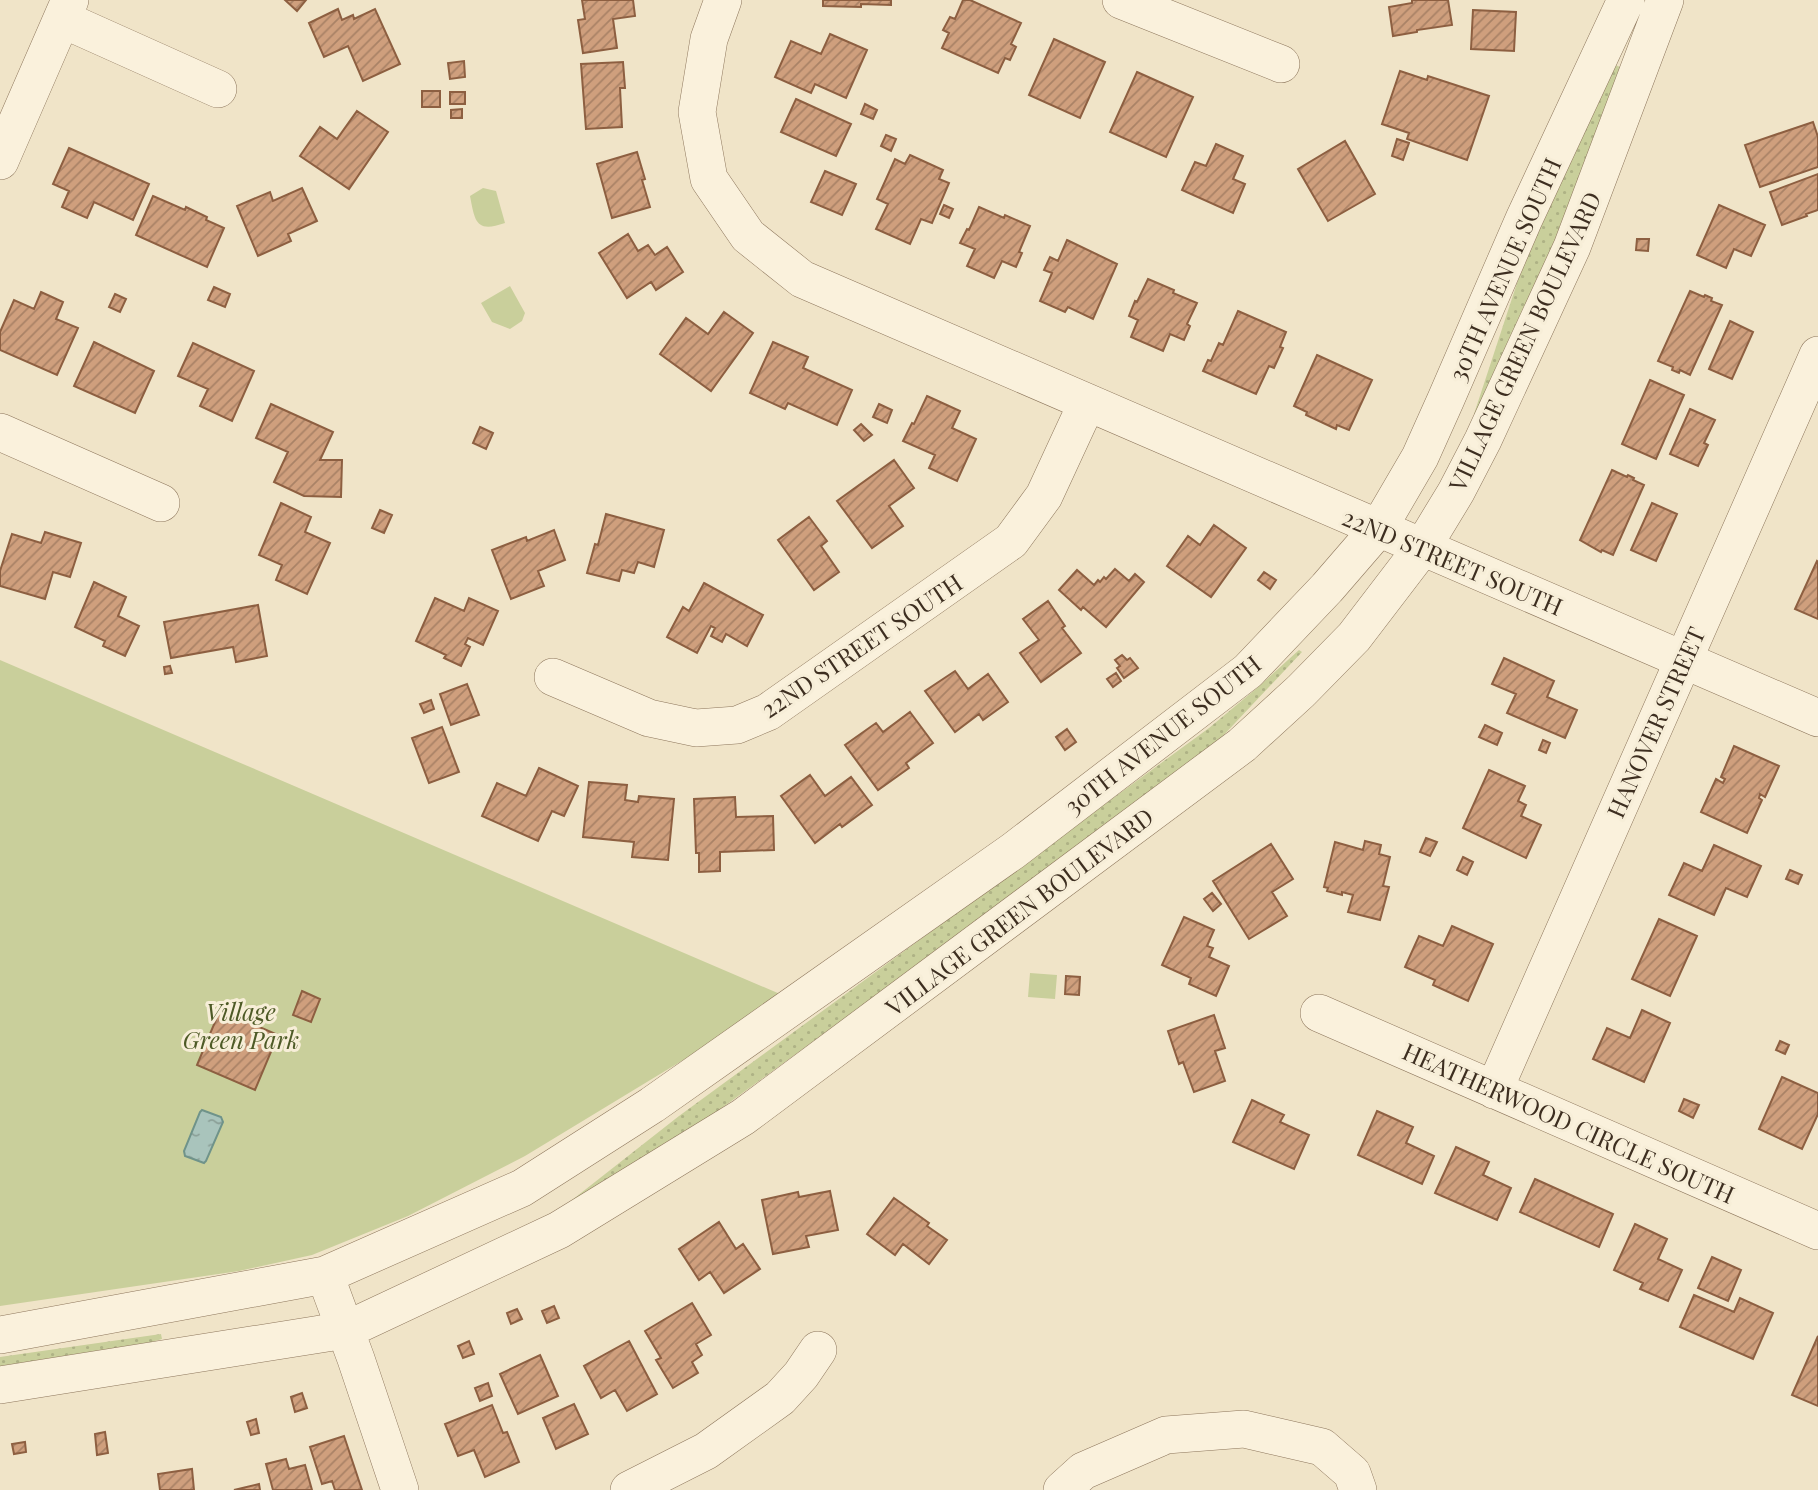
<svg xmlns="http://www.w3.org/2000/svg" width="1818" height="1490" font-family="'Playfair Display',serif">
	<defs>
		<pattern id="grass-dots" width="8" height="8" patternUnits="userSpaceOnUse" patternTransform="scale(1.75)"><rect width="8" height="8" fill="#c9cf9b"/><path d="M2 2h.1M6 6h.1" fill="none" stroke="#aeb285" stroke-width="1.8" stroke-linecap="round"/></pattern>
		<pattern id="water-ripples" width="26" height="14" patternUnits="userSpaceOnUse" patternTransform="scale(1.75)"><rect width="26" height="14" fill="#a9c4bc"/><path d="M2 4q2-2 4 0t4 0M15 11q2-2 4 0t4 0" fill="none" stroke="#8ba098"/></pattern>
		<pattern id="building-hatch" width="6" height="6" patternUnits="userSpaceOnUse" patternTransform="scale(1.75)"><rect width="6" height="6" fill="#cf9f7d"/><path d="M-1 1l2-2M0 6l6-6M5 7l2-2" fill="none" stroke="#a98266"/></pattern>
	</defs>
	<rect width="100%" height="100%" fill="#f0e4c8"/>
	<path fill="url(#grass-dots)" d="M 1613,64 L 1620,67 L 1575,197 L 1478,416 L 1474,414 L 1521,271 Z
		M 1299,650 L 1302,652 L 1203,757 L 656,1156 L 574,1204 L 572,1200 L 679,1116 L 1209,728 L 1257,688 Z
		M 161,1334 L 162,1339 L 78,1363 L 0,1377 L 0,1357 Z"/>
	<path fill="#c9cf9b" d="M 483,188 L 496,191 L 505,223 C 476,233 475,222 470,196 Z
		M 510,286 L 525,313 L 522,321 L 510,329 L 492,322 L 481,303 Z
		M 0,660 L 787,997 L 525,1156 L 408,1216 L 312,1255 L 239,1271 L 0,1306 Z
		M 1030,973 L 1057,975 L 1055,999 L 1028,997 Z"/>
	<path fill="url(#water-ripples)" stroke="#6f938a" stroke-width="2" d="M 202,1110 L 221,1117 L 223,1122 L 206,1161 L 204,1163 L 185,1156 L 184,1151 L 200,1112 Z"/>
	<path fill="url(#building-hatch)" stroke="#8d5f41" stroke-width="2" d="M 285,0 L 306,0 L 297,11 Z
		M 582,0 L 633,0 L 635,16 L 613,19 L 617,48 L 583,53 L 578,20 L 585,19 Z
		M 823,0 L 891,0 L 891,5 L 861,4 L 861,7 L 823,6 Z
		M 963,0 L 970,0 L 1021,23 L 1011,44 L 1016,47 L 1010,60 L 1005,58 L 998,73 L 942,48 L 949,33 L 943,30 L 950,17 L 955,19 Z
		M 1412,0 L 1448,0 L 1452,25 L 1417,30 L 1417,32 L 1393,36 L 1389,7 L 1412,3 Z
		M 338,9 L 342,20 L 353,15 L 354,19 L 375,9 L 400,64 L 363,81 L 348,46 L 324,57 L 309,23 Z
		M 1473,10 L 1516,12 L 1514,51 L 1471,49 Z
		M 830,34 L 867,50 L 846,98 L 815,84 L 811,93 L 775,77 L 791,41 L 821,54 Z
		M 1054,39 L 1105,62 L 1080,118 L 1029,95 Z
		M 464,61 L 465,77 L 450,79 L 448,63 Z
		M 623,62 L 625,88 L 620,88 L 622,127 L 586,129 L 581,64 Z
		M 1400,71 L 1427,80 L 1428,76 L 1489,96 L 1467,160 L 1407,139 L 1409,133 L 1382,124 Z
		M 1137,72 L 1193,97 L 1166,157 L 1110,132 Z
		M 422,91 L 440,91 L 440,107 L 422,107 Z
		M 450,92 L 465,92 L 465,104 L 450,104 Z
		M 796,99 L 851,124 L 836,156 L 781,132 Z
		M 865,104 L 877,110 L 873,119 L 861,114 Z
		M 462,109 L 462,118 L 451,118 L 451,110 Z
		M 357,111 L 388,132 L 349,189 L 300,156 L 320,127 L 337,139 Z
		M 1813,122 L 1818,137 L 1818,167 L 1760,187 L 1745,145 Z
		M 886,135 L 896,139 L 891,151 L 881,146 Z
		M 1397,139 L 1409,143 L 1403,160 L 1392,156 Z
		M 1345,141 L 1375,194 L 1328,221 L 1298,169 Z
		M 1216,144 L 1243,156 L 1233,179 L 1245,184 L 1233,213 L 1182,190 L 1195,162 L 1206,166 Z
		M 69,148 L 149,184 L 133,220 L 94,202 L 87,218 L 62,207 L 69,191 L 53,184 Z
		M 637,152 L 645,179 L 642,180 L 650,207 L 612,218 L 597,164 Z
		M 910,155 L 943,170 L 939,179 L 949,183 L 932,223 L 921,219 L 910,244 L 876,229 L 888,204 L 877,199 L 895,159 L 905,164 Z
		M 825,171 L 856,184 L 842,215 L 811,202 Z
		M 1818,174 L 1818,210 L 1806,214 L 1807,216 L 1782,225 L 1770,192 Z
		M 302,188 L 317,221 L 288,234 L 291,241 L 258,256 L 237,206 L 270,192 L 273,201 Z
		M 153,196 L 185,210 L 186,207 L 207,217 L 206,220 L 224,228 L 207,267 L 136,235 Z
		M 944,205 L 953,209 L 949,218 L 940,214 Z
		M 1719,205 L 1765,225 L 1751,256 L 1734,249 L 1726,268 L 1697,255 Z
		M 979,207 L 1004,218 L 1005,215 L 1030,226 L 1019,252 L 1022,253 L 1016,267 L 1002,261 L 994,278 L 967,266 L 975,249 L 960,243 L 967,229 L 969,230 Z
		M 628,234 L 638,251 L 648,245 L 655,255 L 667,247 L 683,272 L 656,290 L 651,282 L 627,298 L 599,253 Z
		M 1637,239 L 1649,239 L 1648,251 L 1636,250 Z
		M 1067,240 L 1117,264 L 1093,319 L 1068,307 L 1065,312 L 1040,301 L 1052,273 L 1044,270 L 1050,257 L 1058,261 Z
		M 1148,279 L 1174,290 L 1173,293 L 1197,303 L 1187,324 L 1190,326 L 1184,340 L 1170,334 L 1163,351 L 1131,337 L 1138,320 L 1129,316 L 1135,301 L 1137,302 Z
		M 214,287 L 230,294 L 225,307 L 208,300 Z
		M 1690,291 L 1704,297 L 1705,295 L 1712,298 L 1711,301 L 1722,305 L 1690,375 L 1680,370 L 1679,373 L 1672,370 L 1673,367 L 1658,361 Z
		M 41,292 L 63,302 L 56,319 L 78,328 L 57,375 L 0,350 L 0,332 L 14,300 L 34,309 Z
		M 115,294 L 126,299 L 120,312 L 109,307 Z
		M 1238,311 L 1286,332 L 1280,347 L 1283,348 L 1274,368 L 1269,366 L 1256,394 L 1203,371 L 1208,360 L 1211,361 L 1219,343 L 1223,345 Z
		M 724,312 L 753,333 L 711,391 L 660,354 L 686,318 L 708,334 Z
		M 1730,321 L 1753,332 L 1732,379 L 1709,369 Z
		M 94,342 L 154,371 L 135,413 L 74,386 Z
		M 773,342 L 808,357 L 803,368 L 852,390 L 837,425 L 788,403 L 785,409 L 750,393 Z
		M 193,343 L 254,371 L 232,421 L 200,406 L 208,389 L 178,376 Z
		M 1317,355 L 1372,380 L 1349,430 L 1337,425 L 1336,429 L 1306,415 L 1307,412 L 1294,406 Z
		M 1650,380 L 1684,395 L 1656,459 L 1622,444 Z
		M 927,396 L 960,411 L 952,428 L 976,439 L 957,481 L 929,468 L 935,455 L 903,441 L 912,423 L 914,424 Z
		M 271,404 L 333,432 L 320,460 L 342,460 L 341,497 L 304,496 L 274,482 L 288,452 L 256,438 Z
		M 879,404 L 892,410 L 887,423 L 873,417 Z
		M 1690,409 L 1715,420 L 1704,443 L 1708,445 L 1698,466 L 1670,454 Z
		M 861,424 L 872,435 L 864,441 L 854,430 Z
		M 480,427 L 493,433 L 486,449 L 473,443 Z
		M 894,460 L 914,488 L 889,506 L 903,526 L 872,548 L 837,501 Z
		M 1612,470 L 1627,477 L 1628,475 L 1634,478 L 1633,480 L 1644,485 L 1613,555 L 1602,550 L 1601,552 L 1580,540 Z
		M 281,503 L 311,517 L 305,532 L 330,543 L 307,594 L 276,580 L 282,565 L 259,555 Z
		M 1652,503 L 1677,514 L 1656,561 L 1631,550 Z
		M 380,510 L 392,515 L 384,533 L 372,528 Z
		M 606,514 L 664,530 L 654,567 L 638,562 L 634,573 L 622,570 L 619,581 L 587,573 L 595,544 L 598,545 Z
		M 809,517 L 827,541 L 821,546 L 839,572 L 814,590 L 778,540 Z
		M 1214,525 L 1246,548 L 1211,597 L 1167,566 L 1188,536 L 1200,545 Z
		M 554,530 L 565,560 L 538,571 L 544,586 L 511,599 L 492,550 L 526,537 L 527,541 Z
		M 45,532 L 81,543 L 70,577 L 53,572 L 45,599 L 0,586 L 0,571 L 12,534 L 41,543 Z
		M 1817,561 L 1818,562 L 1818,619 L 1795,609 Z
		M 1115,569 L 1129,581 L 1135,574 L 1144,582 L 1106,627 L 1083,607 L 1081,610 L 1059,590 L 1077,570 L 1094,585 L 1098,580 L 1100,582 L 1104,577 L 1106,579 Z
		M 1264,572 L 1276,580 L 1270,589 L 1258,580 Z
		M 94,582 L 126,597 L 118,616 L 139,626 L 125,656 L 103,646 L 105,641 L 75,627 Z
		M 704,583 L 763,615 L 747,646 L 726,634 L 722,642 L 711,636 L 715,628 L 711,626 L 697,653 L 667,637 L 683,607 L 689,611 Z
		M 435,598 L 464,611 L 469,598 L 498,611 L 483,645 L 468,638 L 465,644 L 470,647 L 461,666 L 444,658 L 446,655 L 416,641 Z
		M 1048,601 L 1065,626 L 1062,628 L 1081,653 L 1041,682 L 1020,653 L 1039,640 L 1023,619 Z
		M 258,605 L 267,656 L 236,662 L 233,647 L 171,658 L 164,622 Z
		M 1122,655 L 1127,660 L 1130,658 L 1138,668 L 1124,678 L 1117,668 L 1120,666 L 1115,660 Z
		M 1504,658 L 1554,681 L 1547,697 L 1577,710 L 1565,738 L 1507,713 L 1516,694 L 1492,684 Z
		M 170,666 L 172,673 L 165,674 L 164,667 Z
		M 955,671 L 968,689 L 988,674 L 1008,702 L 983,720 L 979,714 L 955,732 L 925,691 Z
		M 1116,673 L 1121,681 L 1113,687 L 1107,679 Z
		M 467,684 L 479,715 L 451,725 L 440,694 Z
		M 431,700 L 434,709 L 424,713 L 420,704 Z
		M 910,712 L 933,743 L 906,763 L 909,768 L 878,790 L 845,745 L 876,723 L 883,732 Z
		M 1485,725 L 1502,733 L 1497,745 L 1479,737 Z
		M 442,727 L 459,772 L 429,783 L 412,738 Z
		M 1067,729 L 1076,742 L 1065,750 L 1056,737 Z
		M 1543,740 L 1550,743 L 1546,753 L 1539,750 Z
		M 1734,746 L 1779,766 L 1765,797 L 1760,794 L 1759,798 L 1762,800 L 1747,833 L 1701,812 L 1716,779 L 1723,783 L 1725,779 L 1721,777 Z
		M 539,768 L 578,786 L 564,816 L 552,811 L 538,841 L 482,816 L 497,783 L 526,796 Z
		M 1489,770 L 1525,786 L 1518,801 L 1526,805 L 1521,816 L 1541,825 L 1526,858 L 1463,828 Z
		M 810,775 L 825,796 L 851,777 L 872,805 L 842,827 L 840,824 L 815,843 L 781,796 Z
		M 589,782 L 627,785 L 625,800 L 638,802 L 639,796 L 674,799 L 668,860 L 632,857 L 634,842 L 583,837 Z
		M 735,797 L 736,817 L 773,816 L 774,850 L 720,852 L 720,871 L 699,872 L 699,853 L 696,853 L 694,799 Z
		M 1426,838 L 1437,842 L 1430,856 L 1420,852 Z
		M 1365,841 L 1381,845 L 1379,854 L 1390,857 L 1383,886 L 1389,887 L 1380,920 L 1348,912 L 1353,895 L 1342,892 L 1342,895 L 1327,891 L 1328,888 L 1324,887 L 1335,842 L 1363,850 Z
		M 1271,844 L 1293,879 L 1272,892 L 1287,916 L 1249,939 L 1213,881 Z
		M 1714,845 L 1761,866 L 1747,897 L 1726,888 L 1714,915 L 1669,895 L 1684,863 L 1702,871 Z
		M 1463,857 L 1473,862 L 1467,875 L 1457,870 Z
		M 1790,870 L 1802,875 L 1798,884 L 1786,879 Z
		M 1212,893 L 1221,904 L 1213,911 L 1204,899 Z
		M 1184,917 L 1214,930 L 1207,946 L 1213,948 L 1209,957 L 1229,966 L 1216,996 L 1189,984 L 1191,978 L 1162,965 Z
		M 1659,919 L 1697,936 L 1670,996 L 1632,979 Z
		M 1452,926 L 1493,944 L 1468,1001 L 1433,985 L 1435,980 L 1405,967 L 1419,936 L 1443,946 Z
		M 1066,976 L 1080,977 L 1079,995 L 1065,994 Z
		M 302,991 L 320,999 L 311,1022 L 293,1015 Z
		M 220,1010 L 278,1035 L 255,1090 L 197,1065 Z
		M 1642,1010 L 1670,1023 L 1644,1082 L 1593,1059 L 1607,1028 L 1630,1038 Z
		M 1214,1015 L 1225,1048 L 1215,1051 L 1225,1081 L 1194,1092 L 1183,1062 L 1179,1064 L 1168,1031 Z
		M 1780,1041 L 1789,1045 L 1785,1054 L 1776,1050 Z
		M 1782,1077 L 1818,1093 L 1818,1114 L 1802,1149 L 1759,1129 Z
		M 1684,1099 L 1699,1105 L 1693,1118 L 1679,1111 Z
		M 1252,1100 L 1284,1115 L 1280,1122 L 1309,1135 L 1294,1169 L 1233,1142 Z
		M 1377,1111 L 1413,1127 L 1406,1143 L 1434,1156 L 1422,1184 L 1358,1155 Z
		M 1456,1147 L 1489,1162 L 1483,1175 L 1511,1188 L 1497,1220 L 1435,1193 Z
		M 1535,1179 L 1613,1214 L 1599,1247 L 1520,1212 Z
		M 830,1191 L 838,1230 L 806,1236 L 809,1247 L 773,1254 L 762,1200 L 798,1192 L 799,1197 Z
		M 894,1198 L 929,1223 L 927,1226 L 947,1240 L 929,1264 L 903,1244 L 895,1255 L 867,1234 Z
		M 719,1222 L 736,1249 L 743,1244 L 760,1269 L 724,1293 L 710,1272 L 699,1280 L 679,1249 Z
		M 1635,1224 L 1667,1239 L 1658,1259 L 1682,1270 L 1668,1301 L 1640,1289 L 1643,1283 L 1614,1270 Z
		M 1712,1257 L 1741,1270 L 1728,1301 L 1698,1288 Z
		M 1694,1295 L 1734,1312 L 1740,1298 L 1773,1313 L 1753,1359 L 1680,1327 Z
		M 692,1303 L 711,1335 L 696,1344 L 702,1355 L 692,1362 L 698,1373 L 673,1388 L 656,1360 L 661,1358 L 645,1331 Z
		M 554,1306 L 559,1318 L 547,1323 L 542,1311 Z
		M 517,1309 L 522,1319 L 511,1324 L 507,1313 Z
		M 1818,1336 L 1818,1406 L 1792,1395 Z
		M 469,1341 L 474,1354 L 463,1358 L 458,1346 Z
		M 629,1341 L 657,1394 L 627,1411 L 615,1390 L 601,1398 L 584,1366 Z
		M 540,1355 L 558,1396 L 518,1414 L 500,1374 Z
		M 488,1383 L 492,1396 L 480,1401 L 475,1388 Z
		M 302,1393 L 307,1408 L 295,1412 L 291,1397 Z
		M 574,1404 L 588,1434 L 556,1449 L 543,1418 Z
		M 492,1405 L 503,1433 L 507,1432 L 519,1462 L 485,1477 L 474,1450 L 458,1456 L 445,1424 Z
		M 256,1419 L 259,1433 L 251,1435 L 247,1422 Z
		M 105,1432 L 108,1453 L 97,1455 L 95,1434 Z
		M 344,1436 L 362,1490 L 335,1490 L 332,1481 L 322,1484 L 310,1447 Z
		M 25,1442 L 26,1452 L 14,1454 L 12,1444 Z
		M 286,1459 L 289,1469 L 305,1465 L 312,1490 L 273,1490 L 266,1464 Z
		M 192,1469 L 194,1490 L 160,1490 L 158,1474 Z
		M 259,1484 L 260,1490 L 234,1490 Z"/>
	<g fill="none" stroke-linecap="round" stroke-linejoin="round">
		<defs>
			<path id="minor" d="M 723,0 L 709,39 L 697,112 L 709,179 L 748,236 L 802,279 L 1818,718
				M 1121,0 L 1281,64
				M 62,19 L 218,89
				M 0,161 L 70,0
				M 0,432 L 161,503
				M 553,677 L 649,718 L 696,728 L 737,725 L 768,712 L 1011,541 L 1044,496 L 1087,403
				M 1319,1013 L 1818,1231
				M 1494,1090 L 1818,355
				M 325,1275 L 356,1359 L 400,1490
				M 0,1335 L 325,1275 L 522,1188 L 652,1105 L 1013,851 L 1248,671 L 1327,588 L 1378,529 L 1420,457 L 1446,399 L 1524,219 L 1626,0
				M 0,1385 L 346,1330 L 559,1230 L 743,1117 L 1242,745 L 1301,691 L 1354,637 L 1422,548 L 1456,492 L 1483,440 L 1572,247 L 1665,0
				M 629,1490 L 706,1451 L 780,1398 L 801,1375 L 818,1350
				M 1062,1490 L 1083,1471 L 1166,1435 L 1244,1429 L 1322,1447 L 1352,1473 L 1358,1490"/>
		</defs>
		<use href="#minor" stroke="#8d765c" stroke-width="38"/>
		<use href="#minor" stroke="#faf1dc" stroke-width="37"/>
	</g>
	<g text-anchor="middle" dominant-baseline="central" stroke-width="6" stroke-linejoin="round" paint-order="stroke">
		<g font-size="24" fill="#3d2e20" stroke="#f7eed8">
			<text transform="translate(1504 269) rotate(-66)">30TH AVENUE SOUTH</text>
			<text transform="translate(1524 341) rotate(-65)">VILLAGE GREEN BOULEVARD</text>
			<text transform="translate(1453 561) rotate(23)">22ND STREET SOUTH</text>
			<text transform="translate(861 645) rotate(-34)">22ND STREET SOUTH</text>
			<text transform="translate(1655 722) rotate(-66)">HANOVER STREET</text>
			<text transform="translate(1162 734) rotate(-38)">30TH AVENUE SOUTH</text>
			<text transform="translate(1019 911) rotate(-37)">VILLAGE GREEN BOULEVARD</text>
			<text transform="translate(1569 1122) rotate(24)">HEATHERWOOD CIRCLE SOUTH</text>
		</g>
		<g font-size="24" font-style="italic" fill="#4d5a26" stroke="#f7eed8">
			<text x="241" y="1011">Village<tspan x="241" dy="28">Green Park</tspan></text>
		</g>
	</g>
</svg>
